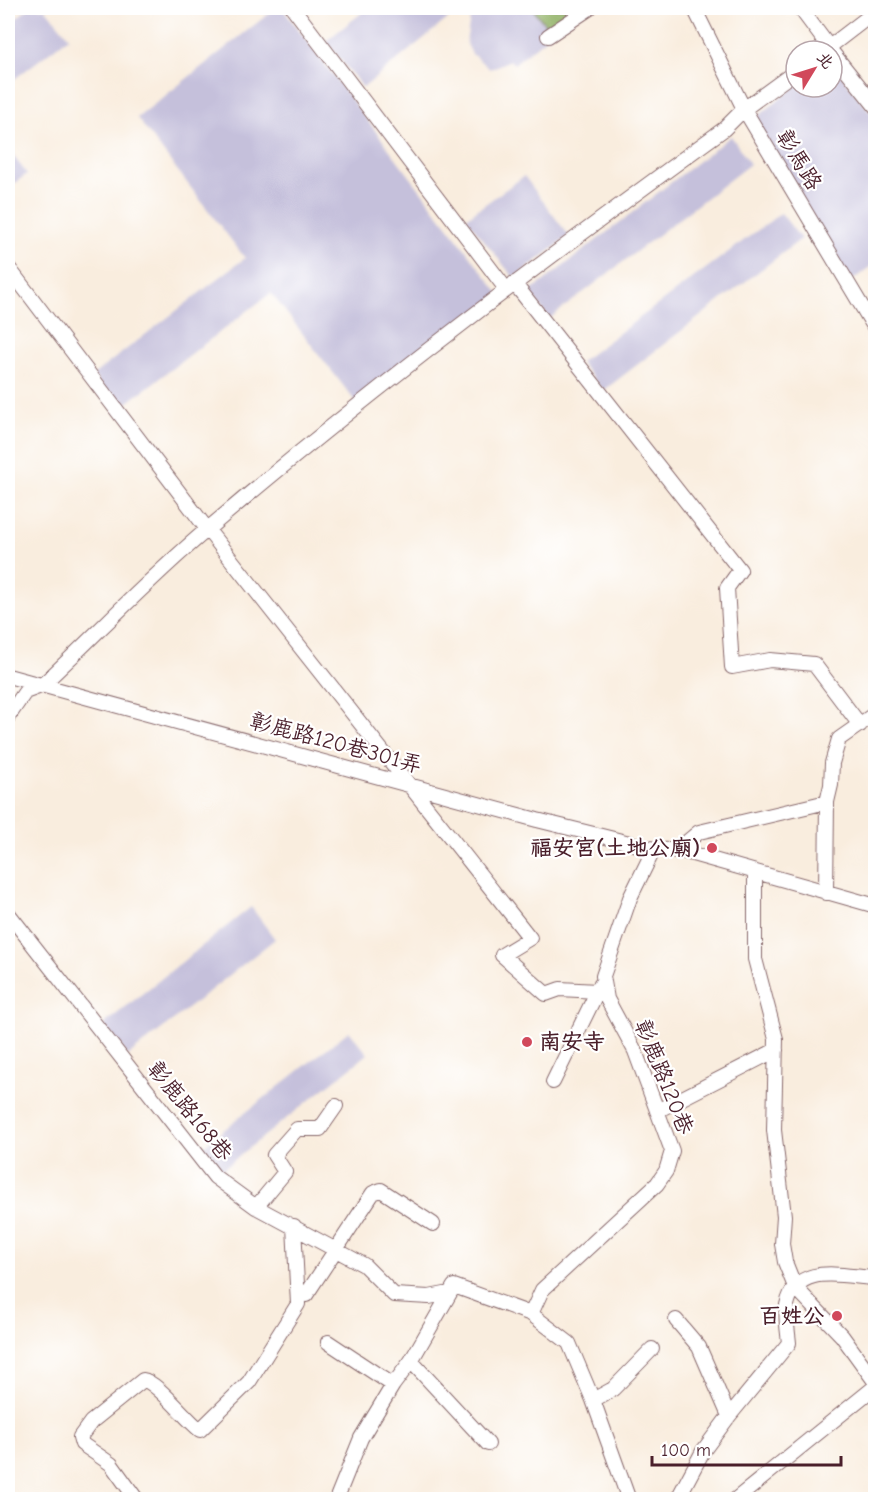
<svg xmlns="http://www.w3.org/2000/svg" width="883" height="1507" font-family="'Comic Neue','LXGW WenKai TC',sans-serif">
	<rect width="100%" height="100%" fill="#fff"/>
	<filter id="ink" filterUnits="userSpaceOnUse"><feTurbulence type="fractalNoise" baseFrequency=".0167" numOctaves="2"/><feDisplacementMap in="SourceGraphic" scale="12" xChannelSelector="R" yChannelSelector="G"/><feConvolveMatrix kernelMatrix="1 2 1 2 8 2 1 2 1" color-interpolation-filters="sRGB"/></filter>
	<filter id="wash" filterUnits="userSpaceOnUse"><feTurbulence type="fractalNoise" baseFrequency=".008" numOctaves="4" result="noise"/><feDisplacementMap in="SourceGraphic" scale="24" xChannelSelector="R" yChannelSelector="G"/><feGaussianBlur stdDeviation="1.35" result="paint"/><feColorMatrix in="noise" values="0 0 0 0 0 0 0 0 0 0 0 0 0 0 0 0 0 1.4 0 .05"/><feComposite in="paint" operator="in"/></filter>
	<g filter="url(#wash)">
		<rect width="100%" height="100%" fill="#f9edde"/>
		<path fill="#c5c0db" d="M 29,8 L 45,8 L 69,37 L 8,84 L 8,25 Z
			M 276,8 L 282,8 L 500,295 L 359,406 L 271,293 L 119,409 L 93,375 L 245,258 L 137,118 Z
			M 368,8 L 461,8 L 363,88 L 326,41 Z
			M 485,8 L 532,8 L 552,33 L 514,64 L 510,60 L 490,69 L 472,54 L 466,42 L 470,19 Z
			M 832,63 L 875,118 L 875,263 L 845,286 L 751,122 L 796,86 L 832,87 Z
			M 731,136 L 750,164 L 549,319 L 530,292 Z
			M 8,149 L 27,174 L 8,188 Z
			M 524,176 L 569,236 L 514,278 L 466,218 Z
			M 781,213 L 801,239 L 603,391 L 580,362 Z
			M 251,907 L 275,939 L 128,1056 L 103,1025 Z
			M 349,1031 L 368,1054 L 220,1171 L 201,1148 Z"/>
		<path fill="#8fb064" stroke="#6c6848" stroke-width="1.5" d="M 532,8 L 569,8 L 574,15 L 552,33 Z"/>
	</g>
	<g filter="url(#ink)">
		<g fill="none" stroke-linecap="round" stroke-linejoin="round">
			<defs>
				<path id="minor" d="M 293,8 L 506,289
					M 694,8 L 744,109 L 876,330
					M 800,8 L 832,51
					M 548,36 L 590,8
					M 824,51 L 876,11
					M 832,52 L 876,107
					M 8,267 L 207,529 L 530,938 L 502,955 L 546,994 L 560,989 L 597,991
					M 514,283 L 740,570 L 727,588 L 732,667 L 770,660 L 814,664 L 860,725
					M 8,676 L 537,820 L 654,849 L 682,851 L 876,906
					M 8,717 L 25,692 L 41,686 C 97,634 150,577 209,528 C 374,387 548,257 724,129 L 744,109 L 796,71
					M 682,851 L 687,842 L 699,832 L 827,802
					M 755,872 L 755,959 L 776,1039 L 774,1130 L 784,1216 L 782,1244 L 785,1262 L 795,1287 L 842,1336 L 876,1383
					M 826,893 L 827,802 L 831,785 L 832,763 L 839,739 L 876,713
					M 8,913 L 215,1177 L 256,1207 L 364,1265 L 394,1295 L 429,1297 L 450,1293
					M 553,1082 L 601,984
					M 657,1111 L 776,1050
					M 256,1207 L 285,1172 L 274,1155 L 297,1129 L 320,1129 L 336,1106
					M 306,1295 L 373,1193 L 381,1190 L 433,1224
					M 531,1314 L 542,1290 L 657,1184 L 666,1171 L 672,1151 L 635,1051 L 607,999 L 603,976 L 630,898 L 654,849
					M 676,1320 L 699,1347 L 729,1416
					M 328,1342 L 393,1385
					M 411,1361 L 488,1444
					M 593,1400 L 613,1389 L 652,1349
					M 137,1500 L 111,1464 L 82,1444 L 80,1437 L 91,1422 L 143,1380 C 156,1381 186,1419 200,1430 L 249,1382 L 298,1304 L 294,1226
					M 336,1500 L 361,1438 L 393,1385 L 411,1361 L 454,1286 L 531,1314 L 569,1343 L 593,1400 L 629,1500
					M 677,1500 L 703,1451 L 729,1416 L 789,1343 C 788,1332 785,1316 787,1305 C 797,1261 843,1277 876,1278
					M 735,1500 L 876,1386"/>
			</defs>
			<use href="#minor" stroke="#87676a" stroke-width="16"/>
			<use href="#minor" stroke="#fff" stroke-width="14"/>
		</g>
	</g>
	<g fill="#d1495b" stroke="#fff" stroke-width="2">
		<circle cx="712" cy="848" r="6"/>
		<circle cx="527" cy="1042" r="6"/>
		<circle cx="837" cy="1316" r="6"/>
	</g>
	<g text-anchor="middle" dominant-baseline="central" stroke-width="4.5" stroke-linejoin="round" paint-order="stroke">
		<g font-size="22" fill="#4a1f2b" stroke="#fff">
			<text transform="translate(799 160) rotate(59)">彰馬路</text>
			<text transform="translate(336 743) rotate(15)">彰鹿路120巷301弄</text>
			<text transform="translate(664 1077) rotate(68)">彰鹿路120巷</text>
			<text transform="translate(190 1111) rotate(51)">彰鹿路168巷</text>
		</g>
		<g font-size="22" font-weight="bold" fill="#4a1f2b" stroke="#fff" text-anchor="end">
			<text x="700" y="848">福安宮(土地公廟)</text>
			<text x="539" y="1042" text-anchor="start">南安寺</text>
			<text x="825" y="1316">百姓公</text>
		</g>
	</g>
	<rect width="883" height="1507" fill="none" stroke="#fff" stroke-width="30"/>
	<g transform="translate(814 69) rotate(52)"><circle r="28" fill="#ffffff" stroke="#b7a5aa" stroke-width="1.5"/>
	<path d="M0-4.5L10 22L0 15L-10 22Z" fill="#d1495b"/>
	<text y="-9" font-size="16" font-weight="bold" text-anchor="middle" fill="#4a1f2b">北</text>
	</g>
	<path d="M652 1456v9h189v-9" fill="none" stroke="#4a1f2b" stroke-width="3"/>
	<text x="661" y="1456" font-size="18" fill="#4a1f2b" stroke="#ffffff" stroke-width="4.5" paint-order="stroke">100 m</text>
</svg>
